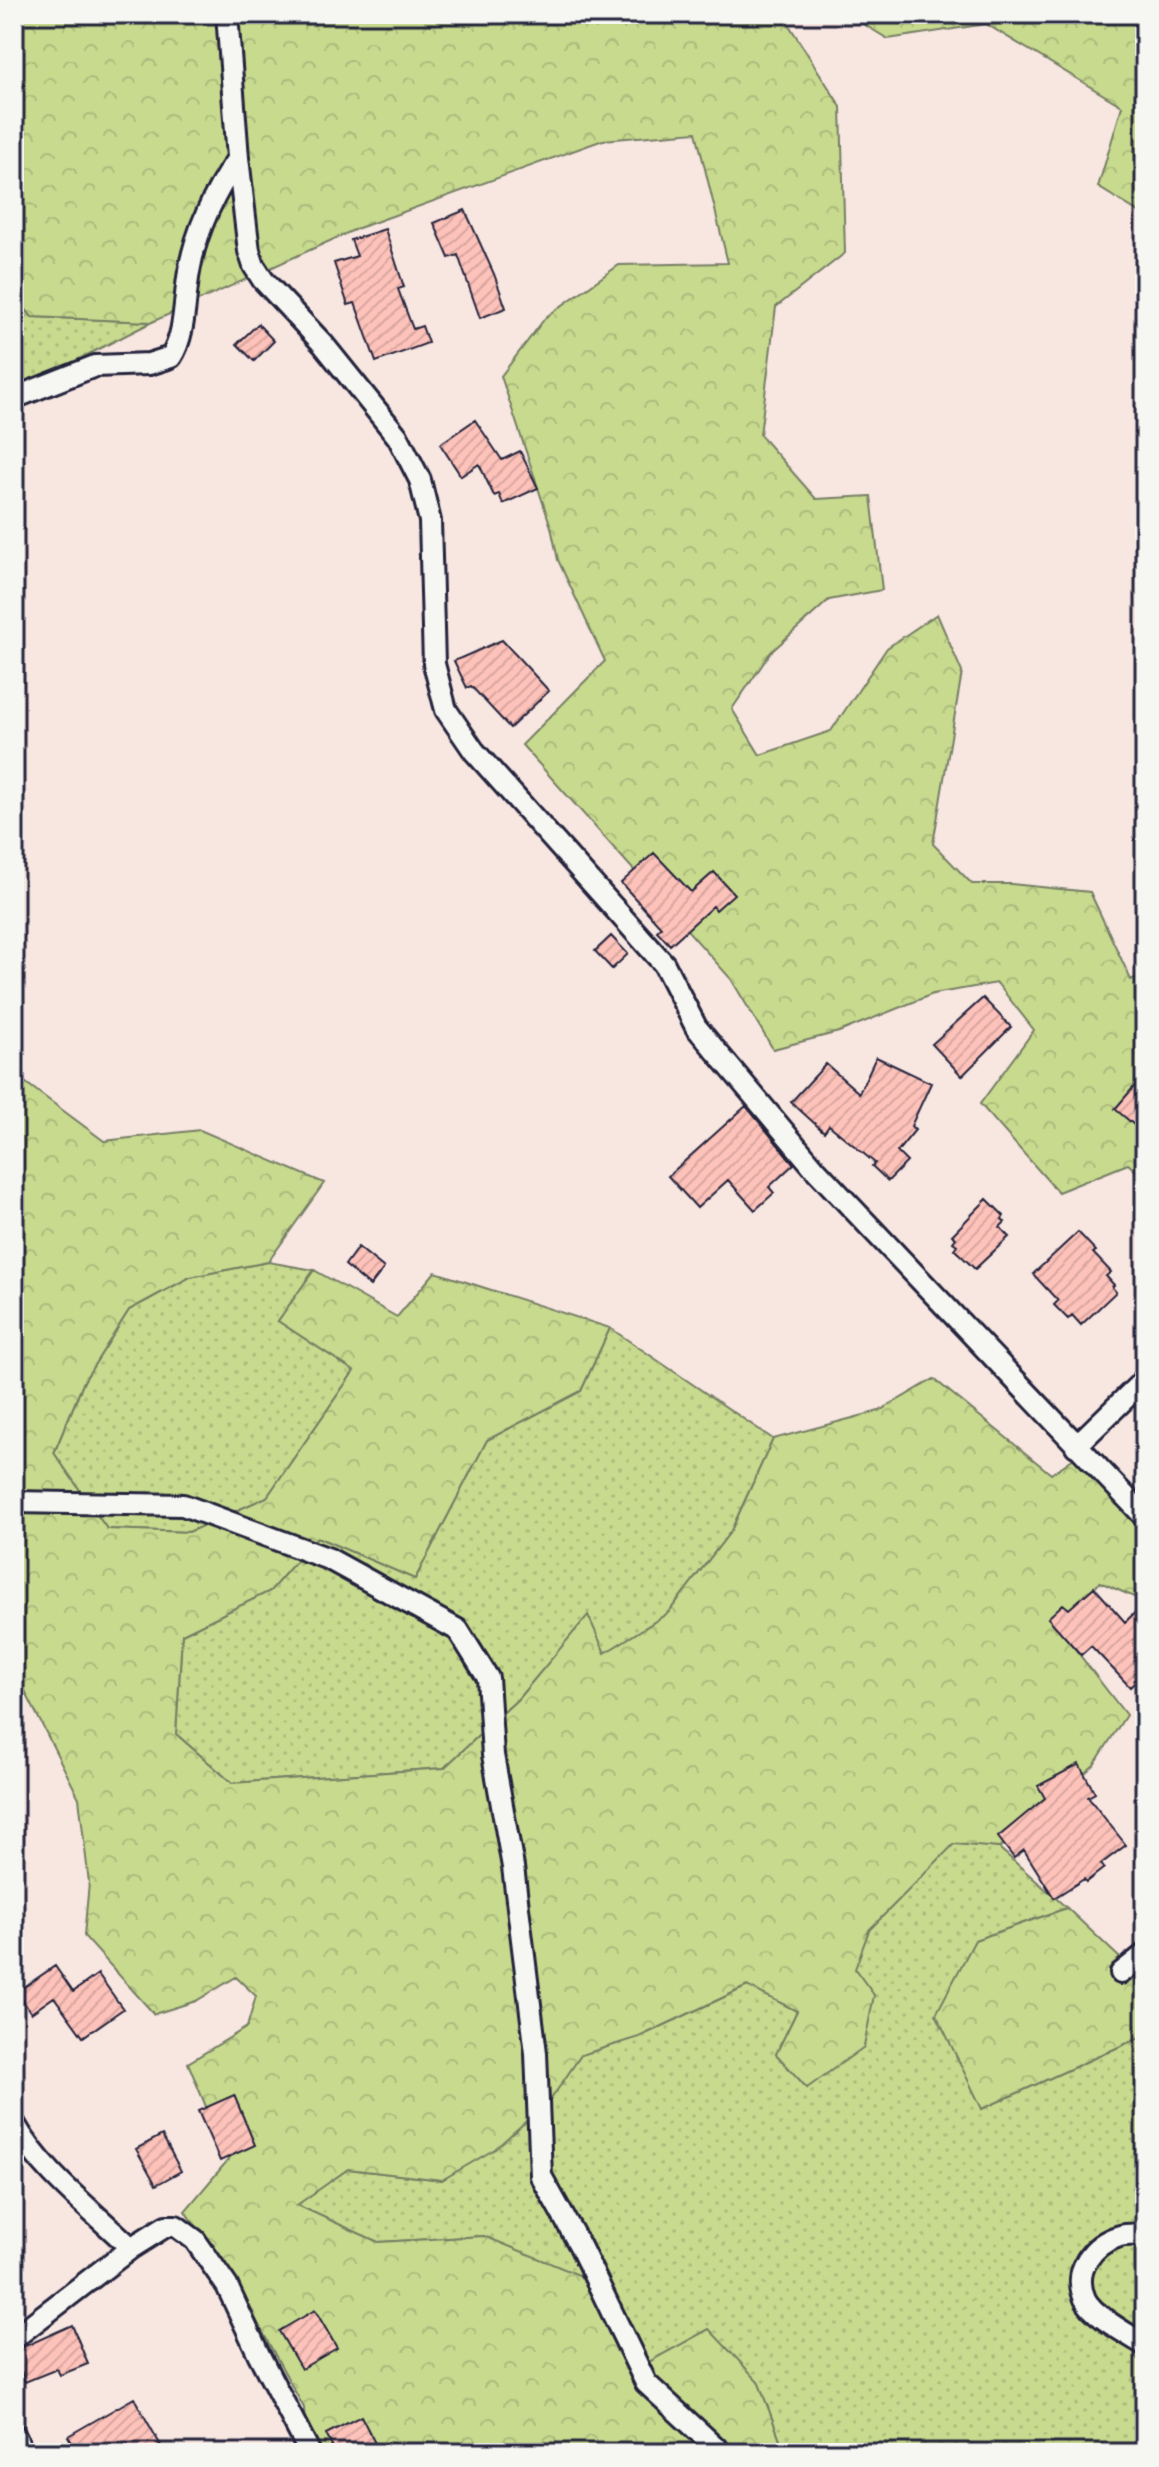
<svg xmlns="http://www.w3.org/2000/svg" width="1159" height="2467" font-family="Dekko,sans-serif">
	<defs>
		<pattern id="grass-dots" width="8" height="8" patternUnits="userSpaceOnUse" patternTransform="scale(2)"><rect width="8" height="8" fill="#c8da8e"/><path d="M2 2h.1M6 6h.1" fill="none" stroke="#acbb7b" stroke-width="1.8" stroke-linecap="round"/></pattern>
		<pattern id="forest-crowns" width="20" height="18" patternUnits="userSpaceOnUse" patternTransform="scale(2)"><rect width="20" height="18" fill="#c8da8e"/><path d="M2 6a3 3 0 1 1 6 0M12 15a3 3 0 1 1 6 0" fill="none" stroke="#acbb7b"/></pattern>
		<pattern id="building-hatch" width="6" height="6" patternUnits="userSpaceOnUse" patternTransform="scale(2)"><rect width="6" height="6" fill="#fdc2b9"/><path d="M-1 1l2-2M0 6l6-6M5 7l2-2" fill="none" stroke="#d9a6a0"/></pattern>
	</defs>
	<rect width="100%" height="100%" fill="#f8e6e1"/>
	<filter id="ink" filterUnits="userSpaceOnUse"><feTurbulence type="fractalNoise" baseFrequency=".0125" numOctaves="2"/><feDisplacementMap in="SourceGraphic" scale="16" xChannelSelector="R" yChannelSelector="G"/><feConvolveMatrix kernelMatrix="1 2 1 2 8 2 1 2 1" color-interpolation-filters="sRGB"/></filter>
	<g filter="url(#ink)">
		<path fill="url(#grass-dots)" stroke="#757e64" stroke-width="2" d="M 14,295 L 32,317 L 152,322 L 14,392 Z
			M 268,1262 L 314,1270 L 278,1321 L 354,1371 L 267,1497 L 189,1532 L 107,1529 L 54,1453 L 84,1381 L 129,1310 L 190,1277 Z
			M 610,1328 L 773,1439 L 731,1531 L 668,1613 L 605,1654 L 588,1616 L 518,1699 L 444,1768 L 232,1783 L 176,1734 L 182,1634 L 270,1591 L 317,1537 L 415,1579 L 487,1440 L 581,1391 Z
			M 954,1843 L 999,1848 L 1067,1908 L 975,1940 L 982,2109 L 1145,2035 L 1145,2453 L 785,2453 L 758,2381 L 647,2363 L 484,2236 L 378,2242 L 296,2205 L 348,2169 L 442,2180 L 550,2099 L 581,2055 L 639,2037 L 748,1986 L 797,2011 L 776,2054 L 807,2088 L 869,1930 Z"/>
		<path fill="url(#forest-crowns)" stroke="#757e64" stroke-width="2" d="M 14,14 L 782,14 L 841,107 L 845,253 L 776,307 L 760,435 L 816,499 L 871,496 L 882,590 L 829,600 L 771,652 L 732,709 L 760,755 L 831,731 L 887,648 L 937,614 L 962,672 L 933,844 L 972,884 L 1011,884 L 1090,892 L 1131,980 L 1145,973 L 1145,1179 L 1128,1164 L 1058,1192 L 980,1104 L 1034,1030 L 997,983 L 933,994 L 839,1032 L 773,1049 L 731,979 L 522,745 L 605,661 L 558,560 L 551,527 L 501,376 L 546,317 L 619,265 L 728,263 L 696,132 L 603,140 L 356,229 L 152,322 L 32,317 L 14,295 Z
			M 847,14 L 1145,14 L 1145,216 L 1098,187 L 1122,106 L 986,24 L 888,39 Z
			M 14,1074 L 104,1141 L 200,1130 L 324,1183 L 268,1262 L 190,1277 L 129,1310 L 84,1381 L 54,1453 L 107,1529 L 189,1532 L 267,1497 L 354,1371 L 278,1321 L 314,1270 L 397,1317 L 435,1272 L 610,1328 L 581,1391 L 487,1440 L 415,1579 L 317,1537 L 270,1591 L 182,1634 L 176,1734 L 232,1783 L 444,1768 L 518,1699 L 588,1615 L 605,1653 L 668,1613 L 731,1531 L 773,1439 L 879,1411 L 934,1379 L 1051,1474 L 1084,1451 L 1145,1517 L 1145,1596 L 1141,1600 L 1100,1582 L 1059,1628 L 1126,1715 L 1094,1765 L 999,1848 L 954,1844 L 869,1930 L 855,1969 L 874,1995 L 864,2047 L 807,2088 L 776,2054 L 797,2011 L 747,1986 L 639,2037 L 581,2055 L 551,2099 L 495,2149 L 442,2180 L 348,2169 L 297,2205 L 378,2242 L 484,2236 L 579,2275 L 647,2363 L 709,2329 L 758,2381 L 785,2453 L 306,2453 L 304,2408 L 254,2316 L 185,2211 L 228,2160 L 188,2063 L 247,2027 L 256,1996 L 236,1977 L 196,2001 L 154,2014 L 84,1936 L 89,1883 L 79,1798 L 24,1689 L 14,1677 Z
			M 1067,1908 L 1140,1977 L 1145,1974 L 1145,2035 L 982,2109 L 936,2014 L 975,1940 Z"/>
		<path fill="url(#building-hatch)" stroke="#22223b" stroke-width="2" d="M 465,210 L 494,274 L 506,308 L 480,318 L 458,255 L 449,258 L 434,223 Z
			M 385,229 L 404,287 L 398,289 L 413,329 L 422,326 L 428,343 L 376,362 L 355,303 L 348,305 L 334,263 L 357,256 L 351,240 Z
			M 258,324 L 274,341 L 254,361 L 237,344 Z
			M 475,420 L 502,460 L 520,451 L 538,488 L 503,504 L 499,494 L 494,496 L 479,464 L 461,476 L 440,444 Z
			M 502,640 L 549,691 L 510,728 L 471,686 L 467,688 L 454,661 Z
			M 654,853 L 691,892 L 714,872 L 734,894 L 716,910 L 713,906 L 670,945 L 657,931 L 661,927 L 621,883 Z
			M 611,936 L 628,954 L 612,969 L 595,951 Z
			M 983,998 L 1011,1027 L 962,1076 L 932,1044 Z
			M 876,1057 L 931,1083 L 911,1126 L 915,1130 L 897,1152 L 907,1162 L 888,1181 L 872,1166 L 875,1163 L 829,1125 L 824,1132 L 791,1102 L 826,1064 L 859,1093 Z
			M 1145,1074 L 1145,1134 L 1115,1109 Z
			M 746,1106 L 794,1164 L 769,1187 L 774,1193 L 755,1210 L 728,1180 L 697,1208 L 668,1176 Z
			M 987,1199 L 1004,1216 L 1002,1219 L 1005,1222 L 1000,1227 L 1009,1237 L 975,1269 L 954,1249 L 957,1245 L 953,1242 L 956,1238 L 952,1235 Z
			M 1078,1232 L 1096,1251 L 1093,1253 L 1111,1272 L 1106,1276 L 1114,1285 L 1112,1287 L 1116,1292 L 1081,1325 L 1072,1315 L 1068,1319 L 1054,1305 L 1058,1301 L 1033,1274 Z
			M 358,1247 L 384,1268 L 370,1286 L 345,1265 Z
			M 1094,1587 L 1125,1622 L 1145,1603 L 1145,1673 L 1130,1687 L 1091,1646 L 1081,1655 L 1048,1618 L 1063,1604 L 1069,1609 Z
			M 1079,1764 L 1095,1793 L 1088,1797 L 1126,1845 L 1101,1864 L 1104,1868 L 1086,1882 L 1084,1879 L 1054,1898 L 1024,1850 L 1014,1858 L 998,1837 L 1045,1798 L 1038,1786 Z
			M 55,1966 L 73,1992 L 98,1974 L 123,2009 L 83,2037 L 54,1997 L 31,2013 L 17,1992 Z
			M 234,2095 L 255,2145 L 220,2161 L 198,2111 Z
			M 162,2135 L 181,2171 L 156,2185 L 136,2149 Z
			M 315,2310 L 337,2348 L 301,2369 L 279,2331 Z
			M 72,2325 L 88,2364 L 60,2375 L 57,2369 L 25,2382 L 14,2351 Z
			M 134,2398 L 165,2453 L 78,2453 L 68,2436 Z
			M 361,2416 L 380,2453 L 335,2453 L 326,2434 Z"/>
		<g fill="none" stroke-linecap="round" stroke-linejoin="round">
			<defs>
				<path id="street" d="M 227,14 L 238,158 L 249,251 L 254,266 L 263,280 L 323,344 L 398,437 L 420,480 L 430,521 L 434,664 L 446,710 L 474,751 L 664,964 L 696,1027 L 817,1171 L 1145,1517
					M 14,398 L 95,366 L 149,364 L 171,357 C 186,334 184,298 189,272 C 196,229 214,193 238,158
					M 1076,1446 L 1145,1379
					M 14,1502 L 183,1505 L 329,1559 L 458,1630 L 488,1678 L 493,1755 L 513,1867 L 536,2053 L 541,2176 L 580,2246 L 646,2383 L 722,2453
					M 1121,1973 L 1145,1954
					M 14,2123 C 41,2172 91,2209 131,2248
					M 1145,2234 C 1137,2235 1127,2234 1120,2236 C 1092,2244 1072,2271 1085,2299 C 1093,2316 1129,2335 1145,2345
					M 14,2338 L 131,2248 L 166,2226 L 176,2226 L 195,2240 L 227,2286 L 259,2355 L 310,2453
					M 14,2434 L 23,2453"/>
			</defs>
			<use href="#street" stroke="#22223b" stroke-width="26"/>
			<use href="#street" stroke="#f6f6f2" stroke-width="20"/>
		</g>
	</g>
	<rect width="1159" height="2467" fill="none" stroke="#f6f6f2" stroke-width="48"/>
	<rect x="24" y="24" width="1111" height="2419" fill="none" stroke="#22223b" stroke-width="3" filter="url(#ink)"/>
</svg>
